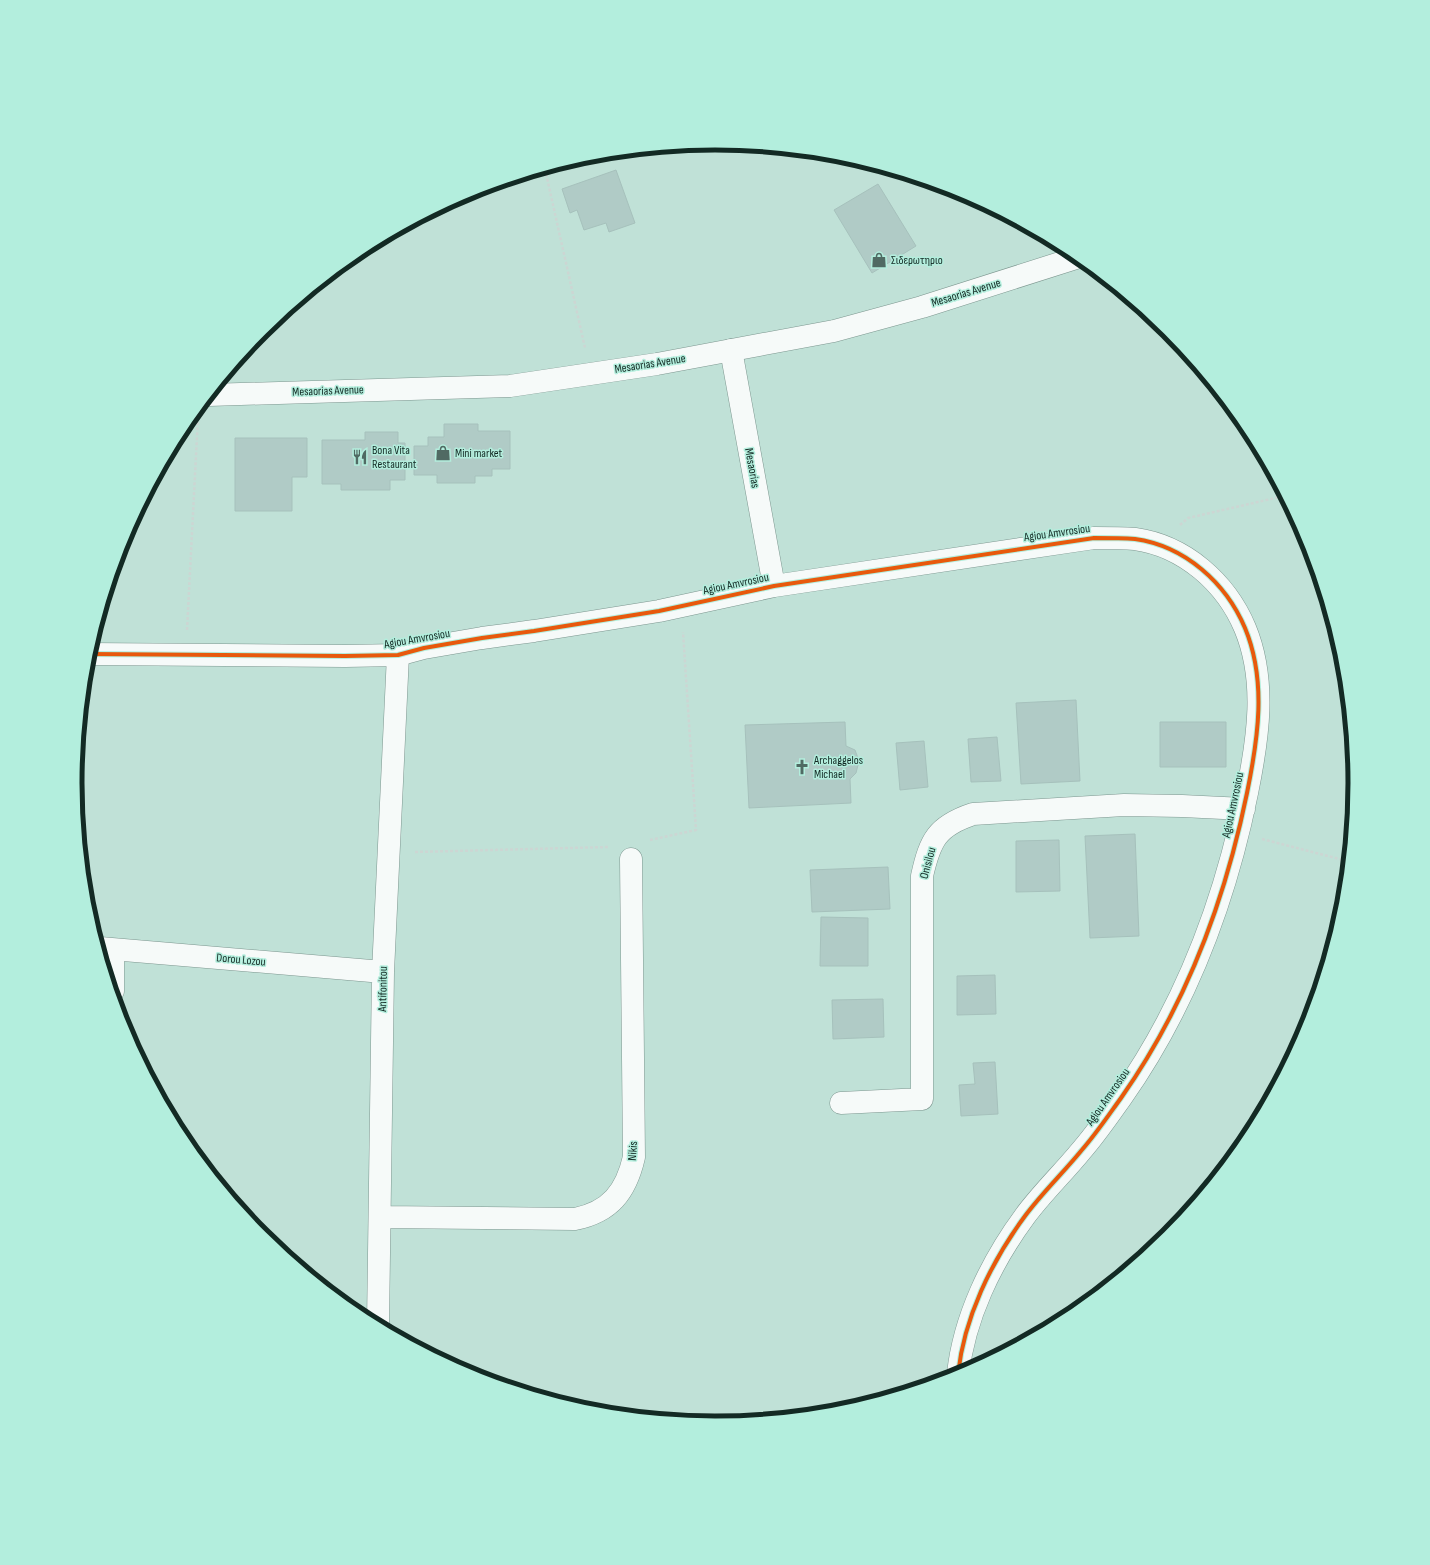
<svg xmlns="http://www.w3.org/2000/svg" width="1430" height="1565" font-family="'Sofia Sans Condensed',sans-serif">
	<rect width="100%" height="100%" fill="#c0e1d7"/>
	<path fill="#b0cbc6" stroke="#a6c1bc" d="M 616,170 L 635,223 L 609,232 L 606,223 L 584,230 L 577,210 L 570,213 L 562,189 Z
		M 878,184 L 916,246 L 872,273 L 834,210 Z
		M 444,424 L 478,424 L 478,431 L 510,431 L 510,469 L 492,469 L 492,476 L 475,476 L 475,483 L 437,483 L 437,475 L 414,475 L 414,446 L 428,446 L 428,437 L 444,437 Z
		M 365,432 L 398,432 L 398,443 L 405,443 L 405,480 L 390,480 L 390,490 L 341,490 L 341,484 L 322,484 L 322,440 L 365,440 Z
		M 235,438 L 307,438 L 307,477 L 292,477 L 292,511 L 235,511 Z
		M 1076,700 L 1080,781 L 1021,784 L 1016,703 Z
		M 845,722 L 846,746 L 855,750 L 859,761 L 856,773 L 850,779 L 851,803 L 749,808 L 745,725 Z
		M 1160,722 L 1226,722 L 1226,767 L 1160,767 Z
		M 997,737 L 1001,781 L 971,782 L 968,739 Z
		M 924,741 L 928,787 L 900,790 L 896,743 Z
		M 1135,834 L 1139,936 L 1090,938 L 1085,836 Z
		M 1059,840 L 1060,891 L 1016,892 L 1016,841 Z
		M 888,867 L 890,909 L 812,912 L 810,870 Z
		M 821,917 L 868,918 L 868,966 L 820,966 Z
		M 995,975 L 996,1014 L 957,1015 L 957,976 Z
		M 883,999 L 884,1037 L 833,1039 L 832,1000 Z
		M 995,1062 L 998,1114 L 961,1116 L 959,1085 L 975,1084 L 973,1063 Z"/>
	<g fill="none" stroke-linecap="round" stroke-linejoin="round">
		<defs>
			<path id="street" d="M 731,350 L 774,586
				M 88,654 L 345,656 L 398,655 L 424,648 L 482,638 L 534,631 L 659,611 L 774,586 L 1094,538 C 1108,538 1122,538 1135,539 C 1185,546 1226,583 1245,628 C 1267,681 1258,739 1247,793 C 1225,901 1185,1007 1121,1098 C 1108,1116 1096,1134 1081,1151 C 1063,1173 1042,1193 1025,1216 C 991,1262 964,1318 958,1374
				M 100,948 L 383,972
				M 113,991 L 113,950
				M 841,1103 L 922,1099 L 922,876 C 930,840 937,826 973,814 L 1124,805 L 1182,806 L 1244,809
				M 380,1217 L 575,1219 C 610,1212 626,1192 634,1157 L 631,859
				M 378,1324 L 383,972 L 398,655"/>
			<path id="secondary" d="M 209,395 L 510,386 L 657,364 L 834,331 L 922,307 L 1079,257"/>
		</defs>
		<use href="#street" stroke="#7c968f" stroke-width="23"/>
		<use href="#secondary" stroke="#7c968f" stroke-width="23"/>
		<path stroke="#ccd6d3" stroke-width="2.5" stroke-dasharray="3 2" stroke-linecap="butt" d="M 545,169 L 585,348
			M 1180,525 L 1188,518 L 1284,496
			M 187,630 L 198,417
			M 1262,839 L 1347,861
			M 650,840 L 696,830 L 683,632
			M 415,852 L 608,847"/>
		<use href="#street" stroke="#f6faf9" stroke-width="22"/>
		<use href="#secondary" stroke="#f6faf9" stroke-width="22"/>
		<defs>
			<path id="cycleway" d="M 88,654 L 345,656 L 398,655 L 424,648 L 482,638 L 534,631 L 659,611 L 774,586 L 1094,538 C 1108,538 1122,538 1135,539 C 1185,546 1226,583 1245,628 C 1267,681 1258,739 1247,793 C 1225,901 1185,1007 1121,1098 C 1108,1116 1096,1134 1081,1151 C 1063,1173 1042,1193 1025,1216 C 991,1262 964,1318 958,1374"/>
		</defs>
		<use href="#cycleway" stroke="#b3eedd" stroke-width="6"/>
		<use href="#cycleway" stroke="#e8590c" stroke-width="4"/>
	</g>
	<defs>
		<symbol id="shop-bare" viewBox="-9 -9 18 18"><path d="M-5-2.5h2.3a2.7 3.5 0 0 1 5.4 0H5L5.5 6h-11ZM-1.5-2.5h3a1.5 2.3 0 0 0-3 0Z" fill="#506a63" stroke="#b3eedd" stroke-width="2.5" paint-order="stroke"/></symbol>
		<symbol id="restaurant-bare" viewBox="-9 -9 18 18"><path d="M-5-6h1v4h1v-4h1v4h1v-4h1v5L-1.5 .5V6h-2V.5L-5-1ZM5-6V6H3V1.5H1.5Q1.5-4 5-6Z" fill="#506a63" stroke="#b3eedd" stroke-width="2.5" paint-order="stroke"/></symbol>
		<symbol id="church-bare" viewBox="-9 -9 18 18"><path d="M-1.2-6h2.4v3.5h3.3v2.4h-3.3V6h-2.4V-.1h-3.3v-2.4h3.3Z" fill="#506a63" stroke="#b3eedd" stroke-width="2.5" paint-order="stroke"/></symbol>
	</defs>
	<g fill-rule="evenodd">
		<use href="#shop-bare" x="868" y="249" width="22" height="22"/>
		<use href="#shop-bare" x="432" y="442" width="22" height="22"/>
		<use href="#restaurant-bare" x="349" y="446" width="22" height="22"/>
		<use href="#church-bare" x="791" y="756" width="22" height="22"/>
	</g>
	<g text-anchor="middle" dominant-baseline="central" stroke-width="3" stroke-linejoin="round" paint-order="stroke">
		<g font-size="12" fill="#132a24" stroke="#b3eedd" text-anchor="start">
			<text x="891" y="260">Σιδερωτηριο</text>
			<text x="372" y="450">Bona Vita<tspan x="372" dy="14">Restaurant</tspan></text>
			<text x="455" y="453">Mini market</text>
			<text x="814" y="760">Archaggelos<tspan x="814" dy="14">Michael</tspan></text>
		</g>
		<g font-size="12" fill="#132a24" stroke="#b3eedd">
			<text transform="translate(966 293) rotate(-17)">Mesaorias Avenue</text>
			<text transform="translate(650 364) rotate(-9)">Mesaorias Avenue</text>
			<text transform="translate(328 391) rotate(-2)">Mesaorias Avenue</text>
			<text transform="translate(752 468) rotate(80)">Mesaorias</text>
			<text transform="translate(1057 533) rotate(-8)">Agiou Amvrosiou</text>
			<text transform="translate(736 584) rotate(-12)">Agiou Amvrosiou</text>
			<text transform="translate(417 639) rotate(-10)">Agiou Amvrosiou</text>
			<text transform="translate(1233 805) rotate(-78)">Agiou Amvrosiou</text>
			<text transform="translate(928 863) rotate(-75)">Onisilou</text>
			<text transform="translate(241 960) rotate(5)">Dorou Lozou</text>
			<text transform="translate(383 989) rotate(-89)">Antifonitou</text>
			<text transform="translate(1108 1097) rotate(-55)">Agiou Amvrosiou</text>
			<text transform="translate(633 1151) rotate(-86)">Nikis</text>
		</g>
	</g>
	<path d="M0 0H1430V1565H0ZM82 783a633 633 0 1 1 1266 0a633 633 0 1 1-1266 0Z" fill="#b3eedd" fill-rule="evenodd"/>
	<path fill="none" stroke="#132a24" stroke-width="5" d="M82 783a633 633 0 1 1 1266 0a633 633 0 1 1-1266 0Z"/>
</svg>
